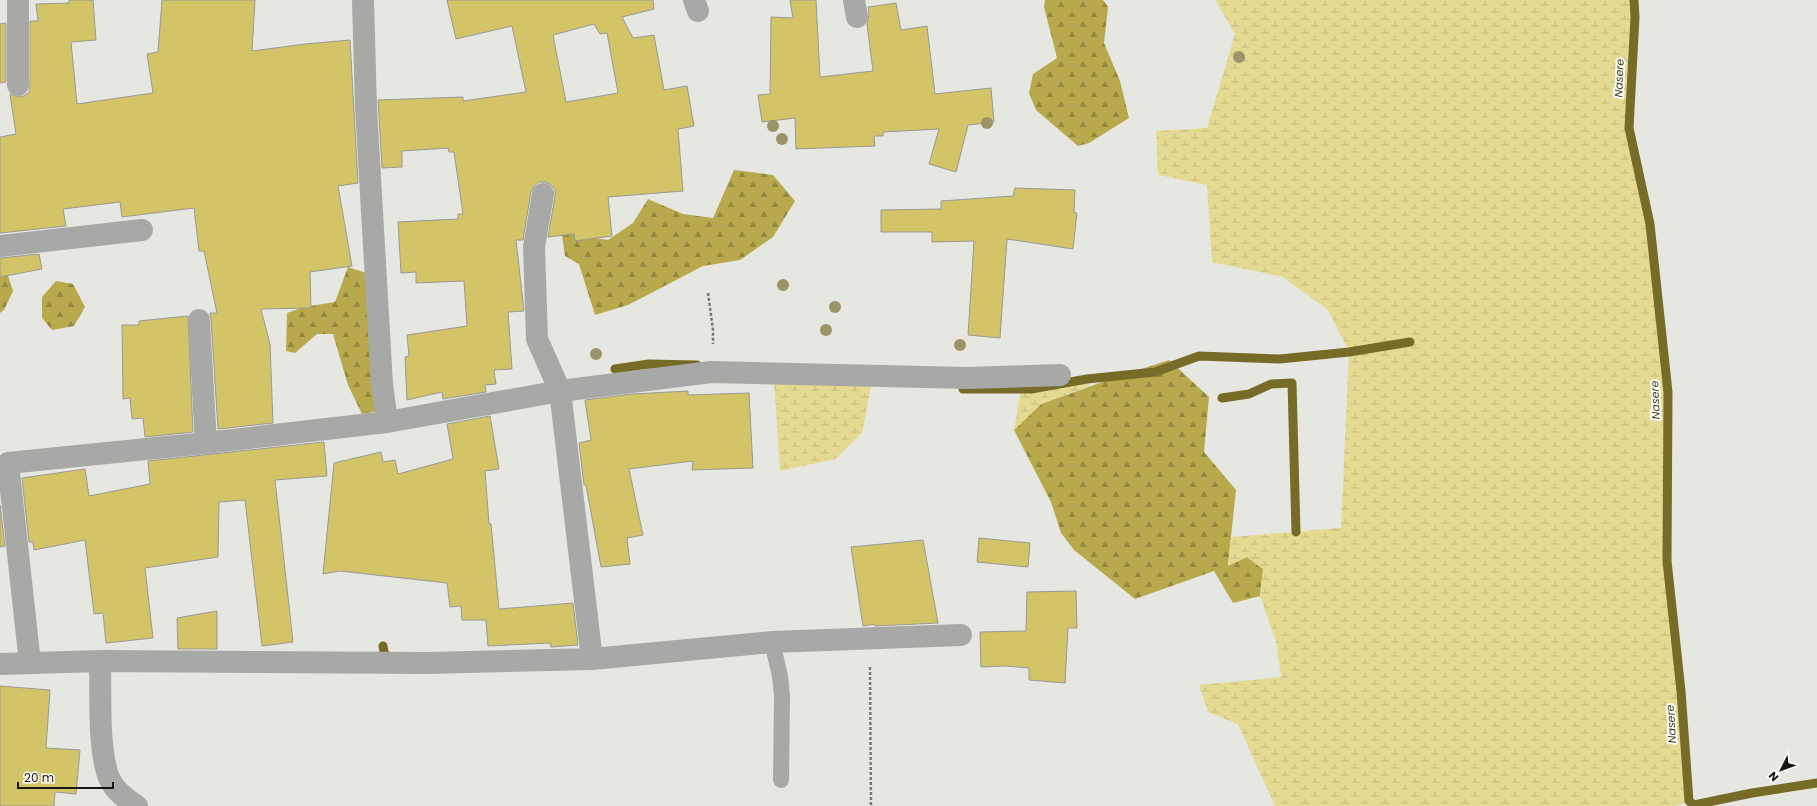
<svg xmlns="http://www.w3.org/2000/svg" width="1817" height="806" font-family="Poppins,sans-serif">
	<defs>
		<pattern id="forest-firs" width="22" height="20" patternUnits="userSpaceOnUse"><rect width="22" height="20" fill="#b8a94c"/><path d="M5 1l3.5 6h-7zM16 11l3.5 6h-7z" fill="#94883e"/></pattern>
		<pattern id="wetland-marsh" width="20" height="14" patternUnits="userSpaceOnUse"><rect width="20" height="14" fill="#e5da91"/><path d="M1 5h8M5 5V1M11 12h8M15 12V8" fill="none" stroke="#c4ba7c"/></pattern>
	</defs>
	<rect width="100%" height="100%" fill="#e7e7e2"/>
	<path fill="url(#forest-firs)" d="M 1045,0 L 1103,0 L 1108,7 L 1104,43 L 1120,81 L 1129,118 L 1089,143 L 1078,146 L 1036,110 L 1029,93 L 1033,74 L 1057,58 L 1044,7 Z
		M 734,170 L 773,175 L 795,201 L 773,237 L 740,260 L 703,266 L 628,305 L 595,315 L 579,264 L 565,256 L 558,208 L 583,236 L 608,240 L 633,223 L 648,199 L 683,214 L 713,218 Z
		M 0,263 L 4,264 L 13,291 L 4,310 L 0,313 Z
		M 348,267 L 369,274 L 383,410 L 362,414 L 348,385 L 333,334 L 317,334 L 295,353 L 286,351 L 287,313 L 304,307 L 335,302 Z
		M 56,281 L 73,284 L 85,307 L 74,326 L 52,330 L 42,318 L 42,297 Z
		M 1169,360 L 1209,397 L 1204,452 L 1236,490 L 1228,565 L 1247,557 L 1263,569 L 1260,596 L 1233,603 L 1214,571 L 1135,599 L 1074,550 L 1061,533 L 1051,502 L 1014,430 L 1041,404 L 1105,381 Z"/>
	<path fill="url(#wetland-marsh)" d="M 1215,0 L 1634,0 L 1635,17 L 1629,128 L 1650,224 L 1668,392 L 1667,561 L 1681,691 L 1689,801 L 1675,806 L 1275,806 L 1238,724 L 1208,712 L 1199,685 L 1281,677 L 1276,641 L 1260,596 L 1263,569 L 1247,557 L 1228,566 L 1231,537 L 1341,528 L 1349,352 L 1328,310 L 1283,277 L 1212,262 L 1207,185 L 1158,175 L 1156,131 L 1207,128 L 1235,34 Z
		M 1090,375 L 1089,386 L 1041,404 L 1014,430 L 1022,384 L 1055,381 Z
		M 774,380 L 872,382 L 862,433 L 835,459 L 780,471 Z"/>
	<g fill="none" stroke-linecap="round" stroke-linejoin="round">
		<path stroke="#766c28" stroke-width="9" d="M 1634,0 L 1635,17 L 1629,128 L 1650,224 L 1668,392 L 1667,561 L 1681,691 L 1689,801 L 1694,805 L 1752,793 L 1817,783
			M 615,369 L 649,364 L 697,365
			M 963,389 L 1031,389 L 1087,379 L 1155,372 L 1199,356 L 1280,359 L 1349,352 L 1410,342
			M 1222,398 L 1249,394 L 1271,384 L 1292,383 L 1296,532
			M 383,646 L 384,652 L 390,661"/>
	</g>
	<path fill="#d2c467" stroke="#9a9995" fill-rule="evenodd" d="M 69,0 L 93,0 L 96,40 L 71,42 L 77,104 L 153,93 L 147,54 L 158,52 L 162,0 L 255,0 L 252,51 L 305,44 L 350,40 L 358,183 L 338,186 L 352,266 L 310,272 L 311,308 L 261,309 L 270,344 L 273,423 L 218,429 L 211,319 L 210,313 L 217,313 L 204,251 L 199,251 L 194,208 L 122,217 L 120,202 L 63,209 L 66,226 L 0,233 L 0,137 L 16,134 L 10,94 L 18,97 L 24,96 L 29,92 L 30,85 L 30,21 L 38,21 L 36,4 L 69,3 Z
		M 447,0 L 653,0 L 654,9 L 622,17 L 633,38 L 654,35 L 664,90 L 687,86 L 694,126 L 678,129 L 683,191 L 608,197 L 612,236 L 575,241 L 574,234 L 548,237 L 555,196 L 555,190 L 551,185 L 545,182 L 539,182 L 534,186 L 531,192 L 523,240 L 516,240 L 524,311 L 508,312 L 512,369 L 494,370 L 496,384 L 485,385 L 486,392 L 443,399 L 442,392 L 407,400 L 405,357 L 409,356 L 407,335 L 467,326 L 464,281 L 416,283 L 416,272 L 401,273 L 398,222 L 458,219 L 458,214 L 463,214 L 454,152 L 449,152 L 448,148 L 402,151 L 402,167 L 382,168 L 378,100 L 463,97 L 463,101 L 526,92 L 512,26 L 456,39 ZM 594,24 L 600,34 L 607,33 L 618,93 L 566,102 L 553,35 Z
		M 790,0 L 816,0 L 820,77 L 873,71 L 867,24 L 869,15 L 868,7 L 896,3 L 901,30 L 927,26 L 935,94 L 991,88 L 994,122 L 968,125 L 956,172 L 929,164 L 939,129 L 883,132 L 883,136 L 874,136 L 875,146 L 796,149 L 795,118 L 762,122 L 758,95 L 770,94 L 771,17 L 793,18 Z
		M 6,23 L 6,82 L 0,83 L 0,24 Z
		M 1015,188 L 1075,190 L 1074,212 L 1077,213 L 1073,249 L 1007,239 L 1000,338 L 968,335 L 974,241 L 932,242 L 932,232 L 881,232 L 881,210 L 941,209 L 941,201 L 1013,196 Z
		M 39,254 L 42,269 L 0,277 L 0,258 Z
		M 188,316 L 193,432 L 145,437 L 143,418 L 132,419 L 130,398 L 123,399 L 122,325 L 139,325 L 139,321 Z
		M 688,391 L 688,395 L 749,393 L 753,468 L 692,470 L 693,461 L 629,469 L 643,535 L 627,538 L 630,564 L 601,567 L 586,485 L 584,485 L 579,443 L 591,440 L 585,400 L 633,394 Z
		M 490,416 L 499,469 L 485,471 L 489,524 L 491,524 L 499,609 L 573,603 L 578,645 L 551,647 L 550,643 L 488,646 L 486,620 L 462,620 L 461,606 L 450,607 L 447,583 L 340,571 L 323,574 L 334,463 L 381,452 L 383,462 L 395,460 L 398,474 L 453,459 L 447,424 Z
		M 324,442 L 327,476 L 275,480 L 293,642 L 262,646 L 245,500 L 219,502 L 218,557 L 145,568 L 153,638 L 106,643 L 103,613 L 94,614 L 85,540 L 34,550 L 33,542 L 29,542 L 22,478 L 85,469 L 89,496 L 150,484 L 148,461 Z
		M 0,505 L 5,546 L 0,547 Z
		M 979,538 L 1030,543 L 1028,567 L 977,562 Z
		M 923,540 L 938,623 L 875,626 L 875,624 L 863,626 L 851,547 Z
		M 1076,591 L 1077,628 L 1068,628 L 1065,683 L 1029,680 L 1029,668 L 1005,666 L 981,667 L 980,632 L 1026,631 L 1027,592 Z
		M 217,611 L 217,649 L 178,649 L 177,618 Z
		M 0,686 L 50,690 L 46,748 L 80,750 L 76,794 L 55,792 L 54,806 L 0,806 Z"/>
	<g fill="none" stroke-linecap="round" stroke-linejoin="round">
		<path stroke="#787875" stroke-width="2.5" stroke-dasharray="3 2" stroke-linecap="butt" d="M 708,293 L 713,330 L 713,344
			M 870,667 L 871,806"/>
		<path stroke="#a8a8a6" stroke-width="16" d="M 772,642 L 780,676 L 782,696 L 781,780"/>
		<path stroke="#a8a8a6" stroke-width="22" d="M 18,0 L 18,85
			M 363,0 L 366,108 L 382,384 L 387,422
			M 694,0 L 698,11
			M 854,0 L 857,17
			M 543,194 L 534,247 L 537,339 L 560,391 L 592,659
			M 0,246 L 142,230
			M 199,320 L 206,443
			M 100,661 C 101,694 98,741 107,772 C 111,788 124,798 137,806
			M 30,663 L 8,463 L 206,443 L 387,422 L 560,391 L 711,372 L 968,378 L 1060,375
			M 0,664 L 100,661 L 427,663 L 592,659 L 772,642 L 961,635"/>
	</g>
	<g fill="#9b9469">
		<circle cx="1239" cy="57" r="6"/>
		<circle cx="987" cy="123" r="6"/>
		<circle cx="773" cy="126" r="6"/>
		<circle cx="782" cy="139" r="6"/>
		<circle cx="783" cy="285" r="6"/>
		<circle cx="835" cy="307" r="6"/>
		<circle cx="826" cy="330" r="6"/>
		<circle cx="960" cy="345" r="6"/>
		<circle cx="596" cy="354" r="6"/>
	</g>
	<g text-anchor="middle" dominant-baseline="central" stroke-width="4" stroke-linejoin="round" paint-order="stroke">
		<g font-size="11" font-style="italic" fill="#413b13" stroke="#fff">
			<text transform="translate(1619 78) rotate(-88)">Nasere</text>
			<text transform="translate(1655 400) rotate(-92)">Nasere</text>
			<text transform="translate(1671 724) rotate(-94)">Nasere</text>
		</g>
	</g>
	<g transform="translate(1781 770) rotate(228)" stroke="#ffffff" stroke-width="3" paint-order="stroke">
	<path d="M0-3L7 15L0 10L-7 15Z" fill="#151514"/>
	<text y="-6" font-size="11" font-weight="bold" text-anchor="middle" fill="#151514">N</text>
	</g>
	<path d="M18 782v6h95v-6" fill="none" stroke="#151514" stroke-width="2"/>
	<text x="24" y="782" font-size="12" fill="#151514" stroke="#ffffff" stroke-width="3" paint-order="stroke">20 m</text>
</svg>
